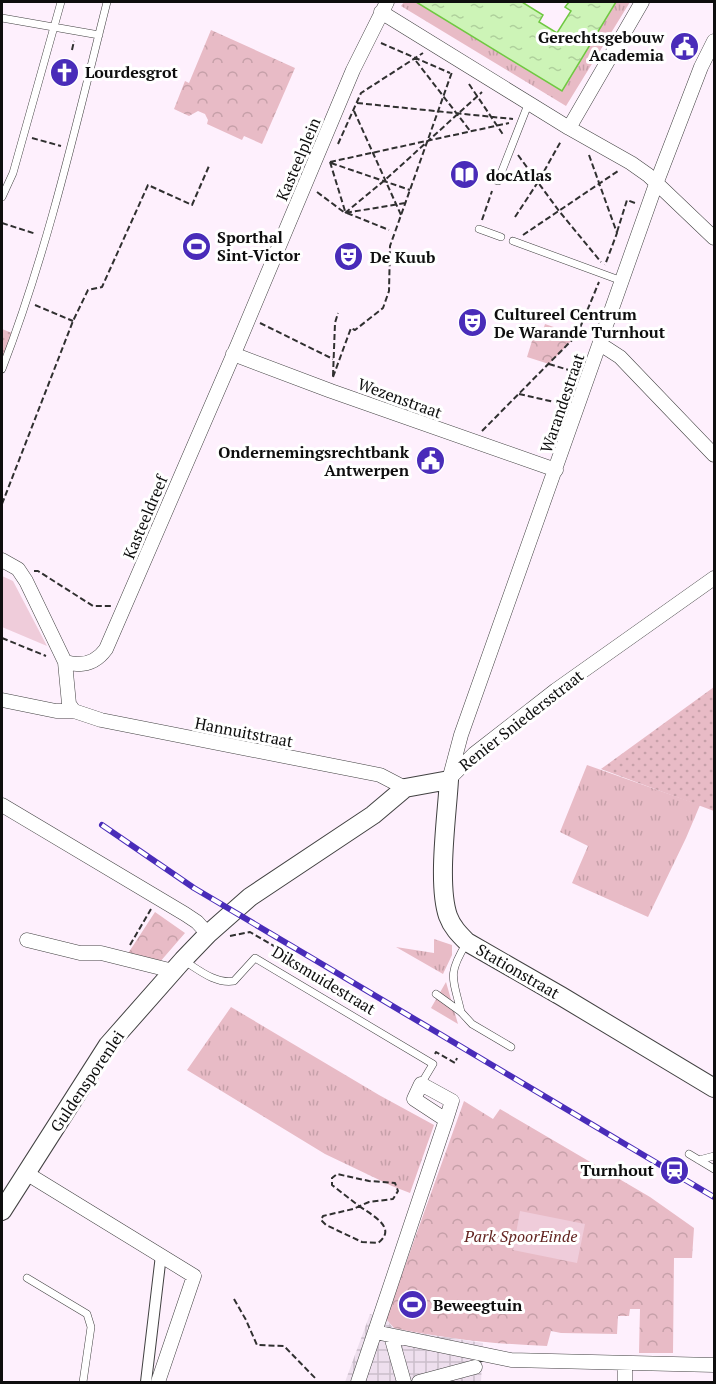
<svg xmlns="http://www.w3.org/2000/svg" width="716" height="1384" font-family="'PT Serif',serif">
	<defs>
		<pattern id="grass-tufts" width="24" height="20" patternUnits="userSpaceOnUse" patternTransform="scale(1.5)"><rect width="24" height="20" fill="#e8bbc6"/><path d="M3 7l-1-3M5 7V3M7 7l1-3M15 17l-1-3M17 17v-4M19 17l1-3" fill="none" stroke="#c6a0a9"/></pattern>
		<pattern id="park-crowns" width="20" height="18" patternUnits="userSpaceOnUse" patternTransform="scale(1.5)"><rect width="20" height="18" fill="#e8bbc6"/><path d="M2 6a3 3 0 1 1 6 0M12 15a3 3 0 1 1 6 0" fill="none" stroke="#c6a0a9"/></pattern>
		<pattern id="garden-dots" width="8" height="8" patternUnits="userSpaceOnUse" patternTransform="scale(1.5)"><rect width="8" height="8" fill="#e8bbc6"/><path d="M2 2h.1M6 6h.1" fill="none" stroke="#c6a0a9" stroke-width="1.8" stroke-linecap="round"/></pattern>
		<pattern id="plaza-grid" width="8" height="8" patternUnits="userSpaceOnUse" patternTransform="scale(1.5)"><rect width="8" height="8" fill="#eedfee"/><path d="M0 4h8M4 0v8" fill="none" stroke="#cbbecb"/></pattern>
		<pattern id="water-ripples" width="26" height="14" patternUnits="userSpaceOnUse" patternTransform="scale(1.5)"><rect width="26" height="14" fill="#cdf4b7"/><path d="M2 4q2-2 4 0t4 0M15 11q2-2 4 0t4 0" fill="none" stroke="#afd09c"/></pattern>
	</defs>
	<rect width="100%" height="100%" fill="#fef0fd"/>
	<path fill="url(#grass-tufts)" d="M 404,2 L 416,2 L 562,91 L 616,2 L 630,2 L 566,106 L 401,6 Z
		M 587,765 L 700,805 L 686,838 L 648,917 L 572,883 L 588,846 L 560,832 Z
		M 434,939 L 452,945 L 452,955 L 443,974 L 396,947 L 434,953 Z
		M 446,982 L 458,1024 L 431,1008 Z
		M 231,1007 L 379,1095 L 434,1125 L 410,1193 L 392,1186 L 325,1154 L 187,1070 Z"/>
	<path fill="url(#park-crowns)" d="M 211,30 L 295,68 L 262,144 L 244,136 L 242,140 L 207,124 L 208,120 L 205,114 L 198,111 L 189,116 L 174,109 L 185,81 L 189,83 Z
		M 545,324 L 577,335 L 549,364 L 527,357 L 536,328 L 543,330 Z
		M 155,912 L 185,933 L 159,963 L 127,955 Z
		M 464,1101 L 493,1119 L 500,1109 L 650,1197 L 694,1228 L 692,1258 L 674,1258 L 673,1353 L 639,1353 L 640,1309 L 630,1309 L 629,1316 L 618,1316 L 617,1334 L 561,1333 L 551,1331 L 547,1346 C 495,1344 445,1339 394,1328 L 386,1319 Z"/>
	<path fill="url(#garden-dots)" d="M 2,329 L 12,333 L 2,362 Z
		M 714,687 L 714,811 L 601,769 Z"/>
	<path fill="#efccda" d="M 2,576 L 13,581 L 47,646 L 2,627 Z
		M 520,1211 L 585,1224 L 577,1263 L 513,1250 Z"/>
	<path fill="url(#plaza-grid)" d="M 370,1314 L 386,1319 L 394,1329 L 483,1343 L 481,1382 L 345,1382 Z"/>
	<path fill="url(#water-ripples)" stroke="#6fc841" stroke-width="1.5" d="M 416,2 L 522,2 L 543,15 L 539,22 L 557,33 L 571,11 L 565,7 L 569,2 L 616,2 L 562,91 Z"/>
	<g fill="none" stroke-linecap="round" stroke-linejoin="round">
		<defs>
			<path id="service" d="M 2,18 L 99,35
				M 492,179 L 498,181 L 529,102
				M 2,197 L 13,173 L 61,2
				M 479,229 L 501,237
				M 513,241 L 622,281
				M 2,369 C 48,250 76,125 107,2
				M 183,960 C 199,970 215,984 234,981 L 255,958 L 433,1064 L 421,1084
				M 436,994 L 461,1012 L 472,1024 L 511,1047
				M 461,1012 C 453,978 447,975 466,944
				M 689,1154 L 714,1169
				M 699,1160 L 714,1156
				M 27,1278 L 87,1314 L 91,1327 L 83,1382"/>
			<path id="pedestrian" d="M 146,1382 L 161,1255"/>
			<path id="minor" d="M 381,12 L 569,128 L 631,163 L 648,175 L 714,238
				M 569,128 L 642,2
				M 600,344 L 620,357 L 714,455
				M 233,354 L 331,391 L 556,470
				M 2,560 L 18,569 L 26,581 L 65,662 L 69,704 L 74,711 L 101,720 L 380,775 L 405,788
				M 65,662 C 82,667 96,663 106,649 L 238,344 L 353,70 L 387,2
				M 2,700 L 56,711 L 74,711
				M 450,778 L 474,754 L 556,690 L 714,578
				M 449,780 L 461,735 L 656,184 L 701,67 L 714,41
				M 2,805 L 185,914 L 197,922 L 208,934
				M 27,940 L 80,953 L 101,953 L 173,971
				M 26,1173 L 194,1276 L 158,1382
				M 375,1332 L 511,1360 L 714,1365
				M 391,1336 L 404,1382
				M 358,1382 L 387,1296 L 446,1120 L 452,1101 L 421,1084 L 414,1099 L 446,1120
				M 419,1382 L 475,1367
				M 625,1382 L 625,1363"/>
			<path id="tertiary" d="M 2,1211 L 108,1045 L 183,960 L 208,934 L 250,897 L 373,815 L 405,788 L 449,780 C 447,815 437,884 448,916 C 452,927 459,934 467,942 L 561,996 L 714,1088"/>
		</defs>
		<use href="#service" stroke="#414141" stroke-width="8"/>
		<use href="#pedestrian" stroke="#414141" stroke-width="12"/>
		<use href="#minor" stroke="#414141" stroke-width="15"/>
		<use href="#tertiary" stroke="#414141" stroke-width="20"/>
		<path stroke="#303030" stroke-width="2" stroke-dasharray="6 3" stroke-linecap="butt" d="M 381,43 L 450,73
			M 72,50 L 74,41
			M 416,61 L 471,132
			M 469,84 L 504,136
			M 357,103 L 513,119
			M 354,111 L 401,215
			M 32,138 L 61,146
			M 338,144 L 361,93 L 423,53
			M 518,155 L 559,211 L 601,262
			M 589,155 L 617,233 L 605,265
			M 330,162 L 509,123
			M 330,162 L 345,211
			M 331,163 L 410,190
			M 317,192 L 345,213 L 405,203
			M 345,213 L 385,180 L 482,92
			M 347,213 L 389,230
			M 515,217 L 538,182 L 561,141
			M 482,220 L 492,191
			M 2,223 L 36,234
			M 617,232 L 627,200 L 635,203
			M 523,235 L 618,171
			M 35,305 L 73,321
			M 260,323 L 333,359
			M 549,364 L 575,372
			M 333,376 L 335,323 L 338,313
			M 333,377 L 351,328 L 355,330 L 383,308 L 389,291 L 390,246 L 452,72
			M 519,394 L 563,404
			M 482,431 L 577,335 L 599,282
			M 2,504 L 73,321 L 88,290 L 102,287 L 148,185 L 192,205 L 209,166
			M 34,571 L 38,571 L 93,606 L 111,606
			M 2,638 L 46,656
			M 230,936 L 250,932 L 284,952
			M 130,945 L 151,909
			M 435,1054 L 436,1052 L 455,1063 L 457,1058
			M 359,1206 C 372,1215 398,1228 378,1243 L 362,1242 L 326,1225 L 321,1220 L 323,1216 L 353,1209 L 369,1202 L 393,1199 L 398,1191 L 395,1183 L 369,1181 L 337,1174 L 332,1178 L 332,1185 L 359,1206
			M 234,1299 L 246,1320 L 257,1345 L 284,1346 L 317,1380"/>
		<use href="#service" stroke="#fff" stroke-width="7"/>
		<use href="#pedestrian" stroke="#fff" stroke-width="10"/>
		<use href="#minor" stroke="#fff" stroke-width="14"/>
		<use href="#tertiary" stroke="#fff" stroke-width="18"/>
		<defs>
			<path id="rail" d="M 102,825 L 194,888 L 714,1197"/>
		</defs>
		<use href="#rail" stroke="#492cb9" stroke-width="6"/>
		<use href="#rail" stroke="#fff" stroke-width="4" stroke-dasharray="11" stroke-linecap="butt"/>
	</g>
	<defs>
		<symbol id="civic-disc" viewBox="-11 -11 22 22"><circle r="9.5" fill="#492cb9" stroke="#fff"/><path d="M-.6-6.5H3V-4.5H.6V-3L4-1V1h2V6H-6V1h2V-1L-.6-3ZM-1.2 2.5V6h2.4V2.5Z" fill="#fff"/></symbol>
		<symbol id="church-disc" viewBox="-11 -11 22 22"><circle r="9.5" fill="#492cb9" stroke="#fff"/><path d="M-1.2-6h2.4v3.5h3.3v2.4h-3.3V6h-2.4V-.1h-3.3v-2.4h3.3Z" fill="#fff"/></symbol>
		<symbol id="library-disc" viewBox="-11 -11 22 22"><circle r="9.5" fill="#492cb9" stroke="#fff"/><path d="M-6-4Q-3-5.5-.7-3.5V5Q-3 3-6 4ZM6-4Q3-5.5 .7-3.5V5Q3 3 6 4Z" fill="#fff"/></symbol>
		<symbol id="stadium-disc" viewBox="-11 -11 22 22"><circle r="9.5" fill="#492cb9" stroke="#fff"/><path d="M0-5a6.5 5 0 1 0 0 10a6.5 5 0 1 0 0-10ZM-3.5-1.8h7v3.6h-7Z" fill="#fff"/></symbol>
		<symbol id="theatre-disc" viewBox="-11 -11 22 22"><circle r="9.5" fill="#492cb9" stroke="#fff"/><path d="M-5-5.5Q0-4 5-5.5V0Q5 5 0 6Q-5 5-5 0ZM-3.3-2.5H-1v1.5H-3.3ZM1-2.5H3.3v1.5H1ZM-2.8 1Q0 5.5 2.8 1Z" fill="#fff"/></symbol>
		<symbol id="station-disc" viewBox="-11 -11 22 22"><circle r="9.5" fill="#492cb9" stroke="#fff"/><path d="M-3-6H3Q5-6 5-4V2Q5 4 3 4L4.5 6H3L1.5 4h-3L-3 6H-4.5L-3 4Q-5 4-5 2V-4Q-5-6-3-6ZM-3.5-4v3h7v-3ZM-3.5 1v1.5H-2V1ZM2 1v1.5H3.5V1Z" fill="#fff"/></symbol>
	</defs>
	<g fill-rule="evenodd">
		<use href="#civic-disc" x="668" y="30" width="33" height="33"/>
		<use href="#church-disc" x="48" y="56" width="33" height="33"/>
		<use href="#library-disc" x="448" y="158" width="33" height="33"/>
		<use href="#stadium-disc" x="180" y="230" width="33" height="33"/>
		<use href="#theatre-disc" x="332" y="240" width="33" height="33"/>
		<use href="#theatre-disc" x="456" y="306" width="33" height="33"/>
		<use href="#civic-disc" x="414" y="444" width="33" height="33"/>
		<use href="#station-disc" x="658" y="1154" width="33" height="33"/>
		<use href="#stadium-disc" x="396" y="1288" width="33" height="33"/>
	</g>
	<g text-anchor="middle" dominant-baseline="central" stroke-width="6" stroke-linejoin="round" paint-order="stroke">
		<g font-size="16" font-weight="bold" fill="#0e0e0e" stroke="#fff" text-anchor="start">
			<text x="664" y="37" text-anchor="end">Gerechtsgebouw<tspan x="664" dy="18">Academia</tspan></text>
			<text x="85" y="72">Lourdesgrot</text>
			<text x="486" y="175">docAtlas</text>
			<text x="217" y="237">Sporthal<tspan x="217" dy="18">Sint-Victor</tspan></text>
			<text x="370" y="257">De Kuub</text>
			<text x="494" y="314">Cultureel Centrum<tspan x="494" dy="18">De Warande Turnhout</tspan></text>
			<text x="409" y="452" text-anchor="end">Ondernemingsrechtbank<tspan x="409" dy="18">Antwerpen</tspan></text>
			<text x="654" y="1170" text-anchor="end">Turnhout</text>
			<text x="433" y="1305">Beweegtuin</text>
		</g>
		<g font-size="16" fill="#0e0e0e" stroke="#fff">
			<text transform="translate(298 159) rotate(-67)">Kasteelplein</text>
			<text transform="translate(400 398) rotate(20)">Wezenstraat</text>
			<text transform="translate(562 403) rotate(-71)">Warandestraat</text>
			<text transform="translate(145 517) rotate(-67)">Kasteeldreef</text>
			<text transform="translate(521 720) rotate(-38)">Renier Sniedersstraat</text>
			<text transform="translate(244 732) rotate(11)">Hannuitstraat</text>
			<text transform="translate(518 971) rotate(30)">Stationstraat</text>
			<text transform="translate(324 980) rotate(31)">Diksmuidestraat</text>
			<text transform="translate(87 1081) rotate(-56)">Guldensporenlei</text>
		</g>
		<g font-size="16" font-style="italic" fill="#632421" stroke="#fff">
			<text x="521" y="1236">Park SpoorEinde</text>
		</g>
	</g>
	<rect width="716" height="1384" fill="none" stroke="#0e0e0e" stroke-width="6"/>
</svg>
